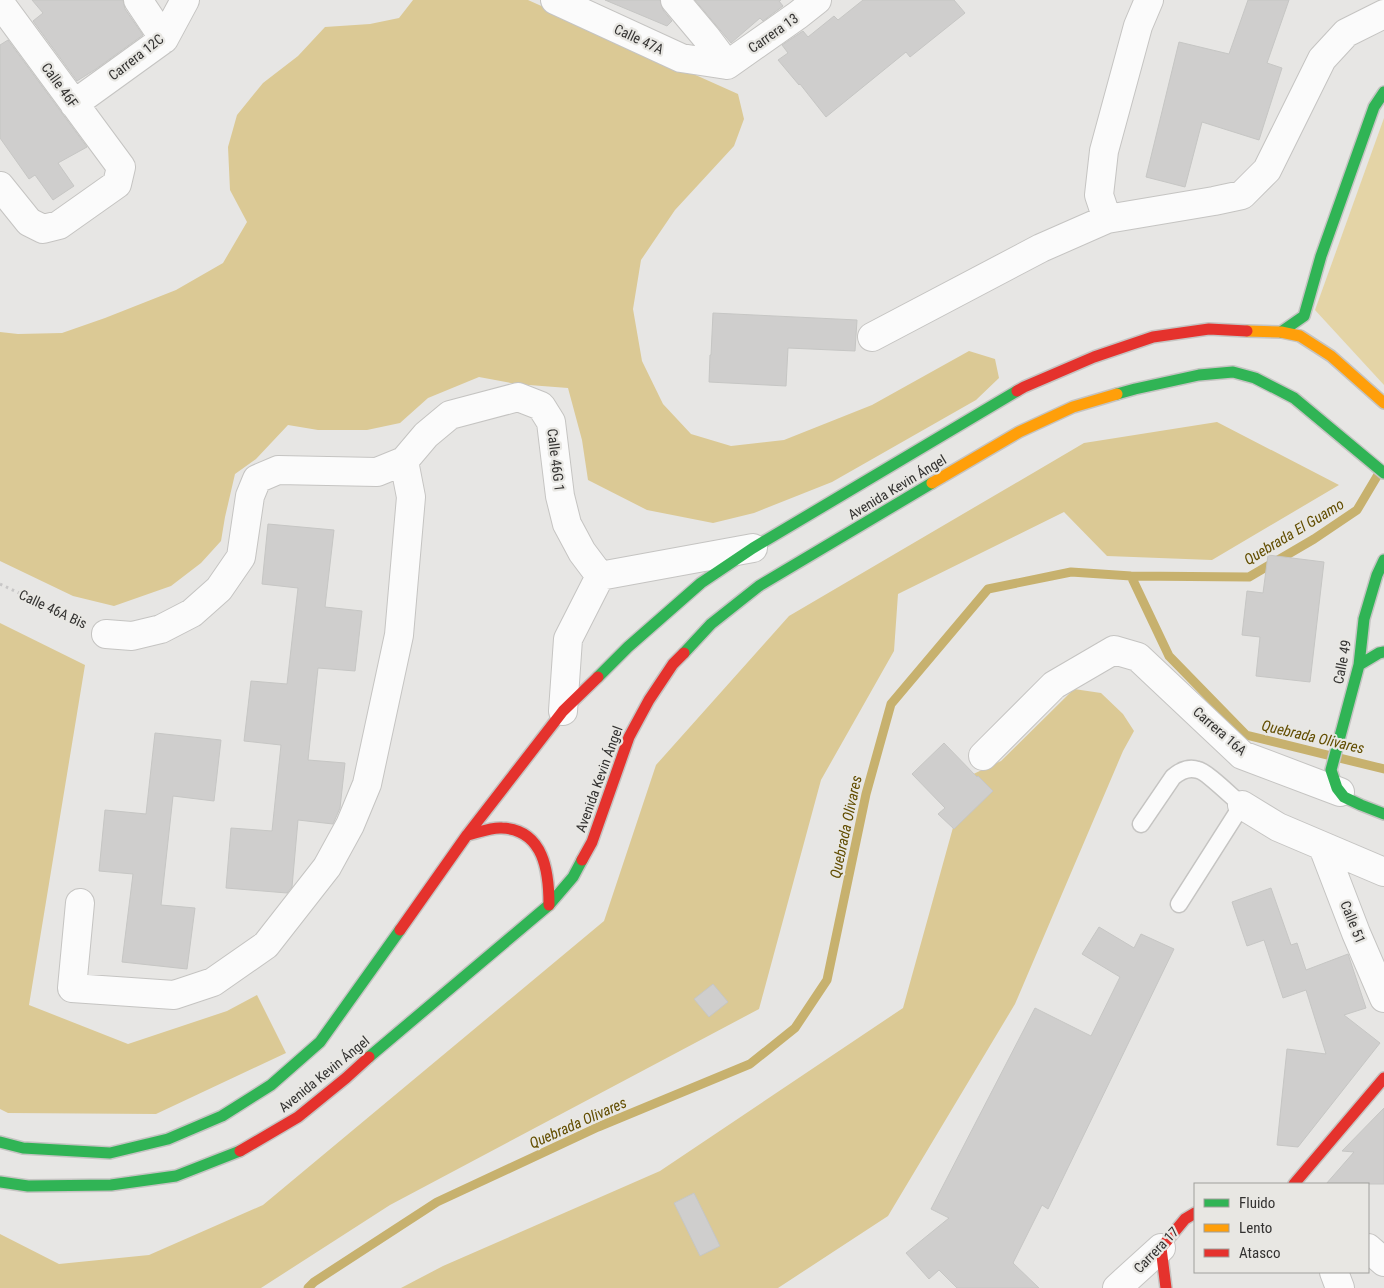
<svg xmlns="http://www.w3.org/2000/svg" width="1384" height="1288" font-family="'Roboto Condensed',sans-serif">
	<rect width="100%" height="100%" fill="#e7e6e4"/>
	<path fill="#e4d4a6" d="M 1384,118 L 1384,385 L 1315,310 Z"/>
	<path fill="#dbc995" d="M 413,0 L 528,0 L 738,94 L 744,119 L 734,146 L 675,210 L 641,260 L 633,309 L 642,361 L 663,404 L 691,434 L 731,446 L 784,440 L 872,405 L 969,351 L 995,359 L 999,378 L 976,400 L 832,482 L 754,513 L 713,523 L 647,510 L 588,480 L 582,440 L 568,388 L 516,384 L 479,377 L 428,398 L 400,423 L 367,430 L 318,430 L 288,425 L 256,459 L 235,474 L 225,517 L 221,541 L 201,563 L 171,586 L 114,606 L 73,596 L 0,561 L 0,332 L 18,334 L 62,333 L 105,318 L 176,290 L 223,263 L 247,222 L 230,190 L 228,147 L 237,115 L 263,83 L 298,56 L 325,27 L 370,24 L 399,18 Z
		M 1217,422 L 1339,485 L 1212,560 L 1107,556 L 1064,512 L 898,594 L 894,651 L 821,780 L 759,1009 L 390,1205 L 261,1288 L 0,1288 L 0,1234 L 59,1264 L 149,1255 L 263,1205 L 604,921 L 656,765 L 789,616 L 1084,443 Z
		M 0,623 L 85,665 L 29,1005 L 128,1044 L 227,1011 L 257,995 L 286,1053 L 156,1114 L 8,1113 L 0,1109 Z
		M 1074,689 L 1101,693 L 1123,714 L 1134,731 L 1123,751 L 1015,1004 L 888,1216 L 778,1288 L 401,1288 L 443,1266 L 660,1171 L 903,1008 L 967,777 L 1001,761 Z"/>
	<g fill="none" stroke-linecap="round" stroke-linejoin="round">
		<path stroke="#c7b16e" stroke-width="9" d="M 1131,576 L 1169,656 L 1246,735 L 1384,769
			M 308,1288 L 314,1282 L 437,1202 L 598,1127 L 750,1064 L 795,1028 L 827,980 L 866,794 L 891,704 L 988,589 L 1071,572 L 1131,576 L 1249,577 L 1314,539 L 1357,510 L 1379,473"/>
	</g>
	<path fill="#cfcecd" stroke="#c6c6c4" d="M 32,0 L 123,0 L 125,9 L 143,35 L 96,69 L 77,81 L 33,21 L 43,13 Z
		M 605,0 L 660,0 L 663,10 L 672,21 L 667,26 Z
		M 695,0 L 781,0 L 779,1 L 783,6 L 763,21 L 760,18 L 731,43 Z
		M 863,0 L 954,0 L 965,13 L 910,57 L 906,52 L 826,117 L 800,84 L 799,85 L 778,60 L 788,53 L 782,45 L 803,31 L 808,37 L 834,16 L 838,20 Z
		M 1248,0 L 1289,0 L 1267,63 L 1282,68 L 1259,140 L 1202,122 L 1185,187 L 1146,177 L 1179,42 L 1229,54 Z
		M 8,40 L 87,147 L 58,163 L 74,186 L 53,200 L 35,175 L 29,179 L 0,138 L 0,45 Z
		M 713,313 L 857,320 L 855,351 L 788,348 L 786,386 L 709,382 L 710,355 L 711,355 Z
		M 268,524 L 334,530 L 325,607 L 362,611 L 355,671 L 318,668 L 308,760 L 345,763 L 340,808 L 333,824 L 298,820 L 292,887 L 287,893 L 226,888 L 231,828 L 272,831 L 281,745 L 244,741 L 251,681 L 287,684 L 298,588 L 262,584 Z
		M 1268,555 L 1324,562 L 1310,682 L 1256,676 L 1260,637 L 1242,635 L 1247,591 L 1263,593 Z
		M 155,733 L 221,740 L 214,801 L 173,796 L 161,905 L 195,908 L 187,969 L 122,962 L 133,874 L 99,871 L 105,810 L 146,814 Z
		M 944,743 L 977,777 L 978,776 L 993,791 L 954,829 L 938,814 L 945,808 L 912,774 Z
		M 1271,888 L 1291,945 L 1297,943 L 1306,970 L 1348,954 L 1366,1008 L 1344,1015 L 1380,1043 L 1298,1147 L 1277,1145 L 1287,1049 L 1326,1054 L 1306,990 L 1283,998 L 1264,940 L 1247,946 L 1232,902 Z
		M 1099,927 L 1134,948 L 1141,934 L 1174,949 L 1048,1209 L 1042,1205 L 1013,1263 L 1039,1288 L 957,1288 L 939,1270 L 929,1279 L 906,1253 L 949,1218 L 931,1209 L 1035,1008 L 1091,1036 L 1120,977 L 1082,954 Z
		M 713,984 L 728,1002 L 709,1017 L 694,999 Z
		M 1384,1108 L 1384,1184 L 1326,1184 L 1354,1152 L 1342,1151 Z
		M 694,1193 L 720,1246 L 700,1256 L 674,1203 Z"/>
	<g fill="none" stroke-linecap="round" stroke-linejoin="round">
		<defs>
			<path id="lane" d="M 1141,824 L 1173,777 C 1180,771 1189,767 1198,770 C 1206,771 1234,799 1242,805 L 1179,904"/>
			<path id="street" d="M 138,0 L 164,39
				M 555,0 L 681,58 L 727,65
				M 675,0 L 706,37 L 727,65
				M 0,3 L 121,167 L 117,184 L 59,225 L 43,229 L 29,222 L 0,186
				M 727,65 L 798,15 L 817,0
				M 74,104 L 164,39 L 185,0
				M 1107,219 L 1099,195 L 1104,151 L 1138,26 L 1149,0
				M 872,337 L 1041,248 L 1107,219 L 1214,201 L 1242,195 L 1267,170 L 1322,59 L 1346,33 L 1384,14
				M 600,576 L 753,548
				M 106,634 L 132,636 L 161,629 L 192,613 L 219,589 L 241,557 L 250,496 L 257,479 L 278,470 L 377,472 L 404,461 L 426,435 L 450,415 L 518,397 L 541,406 L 551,422 L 560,496 L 567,524 L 582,552 L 600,576
				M 563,711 L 568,639 L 600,576
				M 983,756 L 1054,685 L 1114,650 L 1138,657 L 1242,755 L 1340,792
				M 1242,805 L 1278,827 L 1384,872
				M 1323,847 L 1356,933 L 1384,998
				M 80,903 L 72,988 L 174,995 L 213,982 L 266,945 L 327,867 L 350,825 L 367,784 L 399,635 L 411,497 L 404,461
				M 1368,1248 L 1384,1262
				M 1334,1272 L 1340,1288
				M 1117,1288 L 1161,1248"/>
			<path id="fast" d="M 1281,332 L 1304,316 L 1321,256 L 1374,107 L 1384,92
				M 1117,394 L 1135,389 L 1199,375 L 1233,372 L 1255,378 L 1294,398 L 1384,473
				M 1384,560 L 1377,575 L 1364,619 L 1359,665 L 1331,770 L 1337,788 L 1344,797 L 1361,805 L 1384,814
				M 684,653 L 711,624 L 759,586 L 932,483
				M 1359,665 L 1379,653 L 1384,652
				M 598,677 L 628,647 L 701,583 L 753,548 L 1017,391
				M 369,1057 L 549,905 L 573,877 L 582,860
				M 0,1142 L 23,1148 L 110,1153 L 168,1139 L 222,1116 L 271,1085 L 320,1042 L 400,930
				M 0,1182 L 28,1186 L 111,1185 L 176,1176 L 240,1151"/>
			<path id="slow" d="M 1247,331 L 1281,332 L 1300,336 L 1331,356 L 1384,403
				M 932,483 L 1019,432 L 1073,407 L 1117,394"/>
			<path id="jam" d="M 1017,391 L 1024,387 L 1094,357 L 1153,337 L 1209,329 L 1247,331
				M 467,835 C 478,833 490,827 502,828 C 544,830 549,872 549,905
				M 582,860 L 592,842 L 629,737 L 649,700 L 673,664 L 684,653
				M 400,930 L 467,835 L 563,711 L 598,677
				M 240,1151 L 298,1117 L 346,1078 L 369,1057
				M 1294,1184 L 1384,1078
				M 1166,1288 L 1161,1248 L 1185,1219 L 1195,1213"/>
		</defs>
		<use href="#lane" stroke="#c5c4c2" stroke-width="19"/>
		<use href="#street" stroke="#c5c4c2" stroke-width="30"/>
		<use href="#fast" stroke="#c5c4c2" stroke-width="14"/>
		<use href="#slow" stroke="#c5c4c2" stroke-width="14"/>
		<use href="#jam" stroke="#c5c4c2" stroke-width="14"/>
		<path stroke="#c8c7c7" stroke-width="3" stroke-dasharray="2.5 4" stroke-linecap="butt" d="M 0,584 L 81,622"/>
		<use href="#lane" stroke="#fbfbfb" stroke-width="16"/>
		<use href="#street" stroke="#fbfbfb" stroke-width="28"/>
		<use href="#fast" stroke="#30b455" stroke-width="11"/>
		<use href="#slow" stroke="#ff9f0a" stroke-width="11"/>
		<use href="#jam" stroke="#e5322d" stroke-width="11"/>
	</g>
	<g text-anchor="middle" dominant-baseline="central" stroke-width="4.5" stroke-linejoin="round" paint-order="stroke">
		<g font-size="14" fill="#333231" stroke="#e8e7e3">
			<text transform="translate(773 33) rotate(-35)">Carrera 13</text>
			<text transform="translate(639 39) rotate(25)">Calle 47A</text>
			<text transform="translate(136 57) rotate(-38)">Carrera 12C</text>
			<text transform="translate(60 85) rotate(54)">Calle 46F</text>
			<text transform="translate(556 460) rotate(83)">Calle 46G 1</text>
			<text transform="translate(897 487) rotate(-31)">Avenida Kevin Ángel</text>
			<text transform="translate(53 609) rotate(25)">Calle 46A Bis</text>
			<text transform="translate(1342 662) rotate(-79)">Calle 49</text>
			<text transform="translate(1220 731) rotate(41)">Carrera 16A</text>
			<text transform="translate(599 779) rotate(-70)">Avenida Kevin Ángel</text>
			<text transform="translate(1353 922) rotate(68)">Calle 51</text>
			<text transform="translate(324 1074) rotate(-39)">Avenida Kevin Ángel</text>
			<text transform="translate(1156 1250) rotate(-46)">Carrera 17</text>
		</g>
		<g font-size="15" font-style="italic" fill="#624d00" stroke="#e8e7e3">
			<text transform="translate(1294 532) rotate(-31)">Quebrada El Guamo</text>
			<text transform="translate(1313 737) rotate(13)">Quebrada Olivares</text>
			<text transform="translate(846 827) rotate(-78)">Quebrada Olivares</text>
			<text transform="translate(578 1123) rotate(-24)">Quebrada Olivares</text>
		</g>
	</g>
	<rect x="1194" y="1183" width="175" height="90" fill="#e8e7e3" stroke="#a09f9c"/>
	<rect x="1204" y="1199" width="25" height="8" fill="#30b455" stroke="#a09f9c"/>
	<text x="1239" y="1208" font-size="15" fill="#333231">Fluido</text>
	<rect x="1204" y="1224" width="25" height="8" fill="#ff9f0a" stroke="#a09f9c"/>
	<text x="1239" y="1233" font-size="15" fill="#333231">Lento</text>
	<rect x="1204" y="1249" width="25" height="8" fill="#e5322d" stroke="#a09f9c"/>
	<text x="1239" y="1258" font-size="15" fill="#333231">Atasco</text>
</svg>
